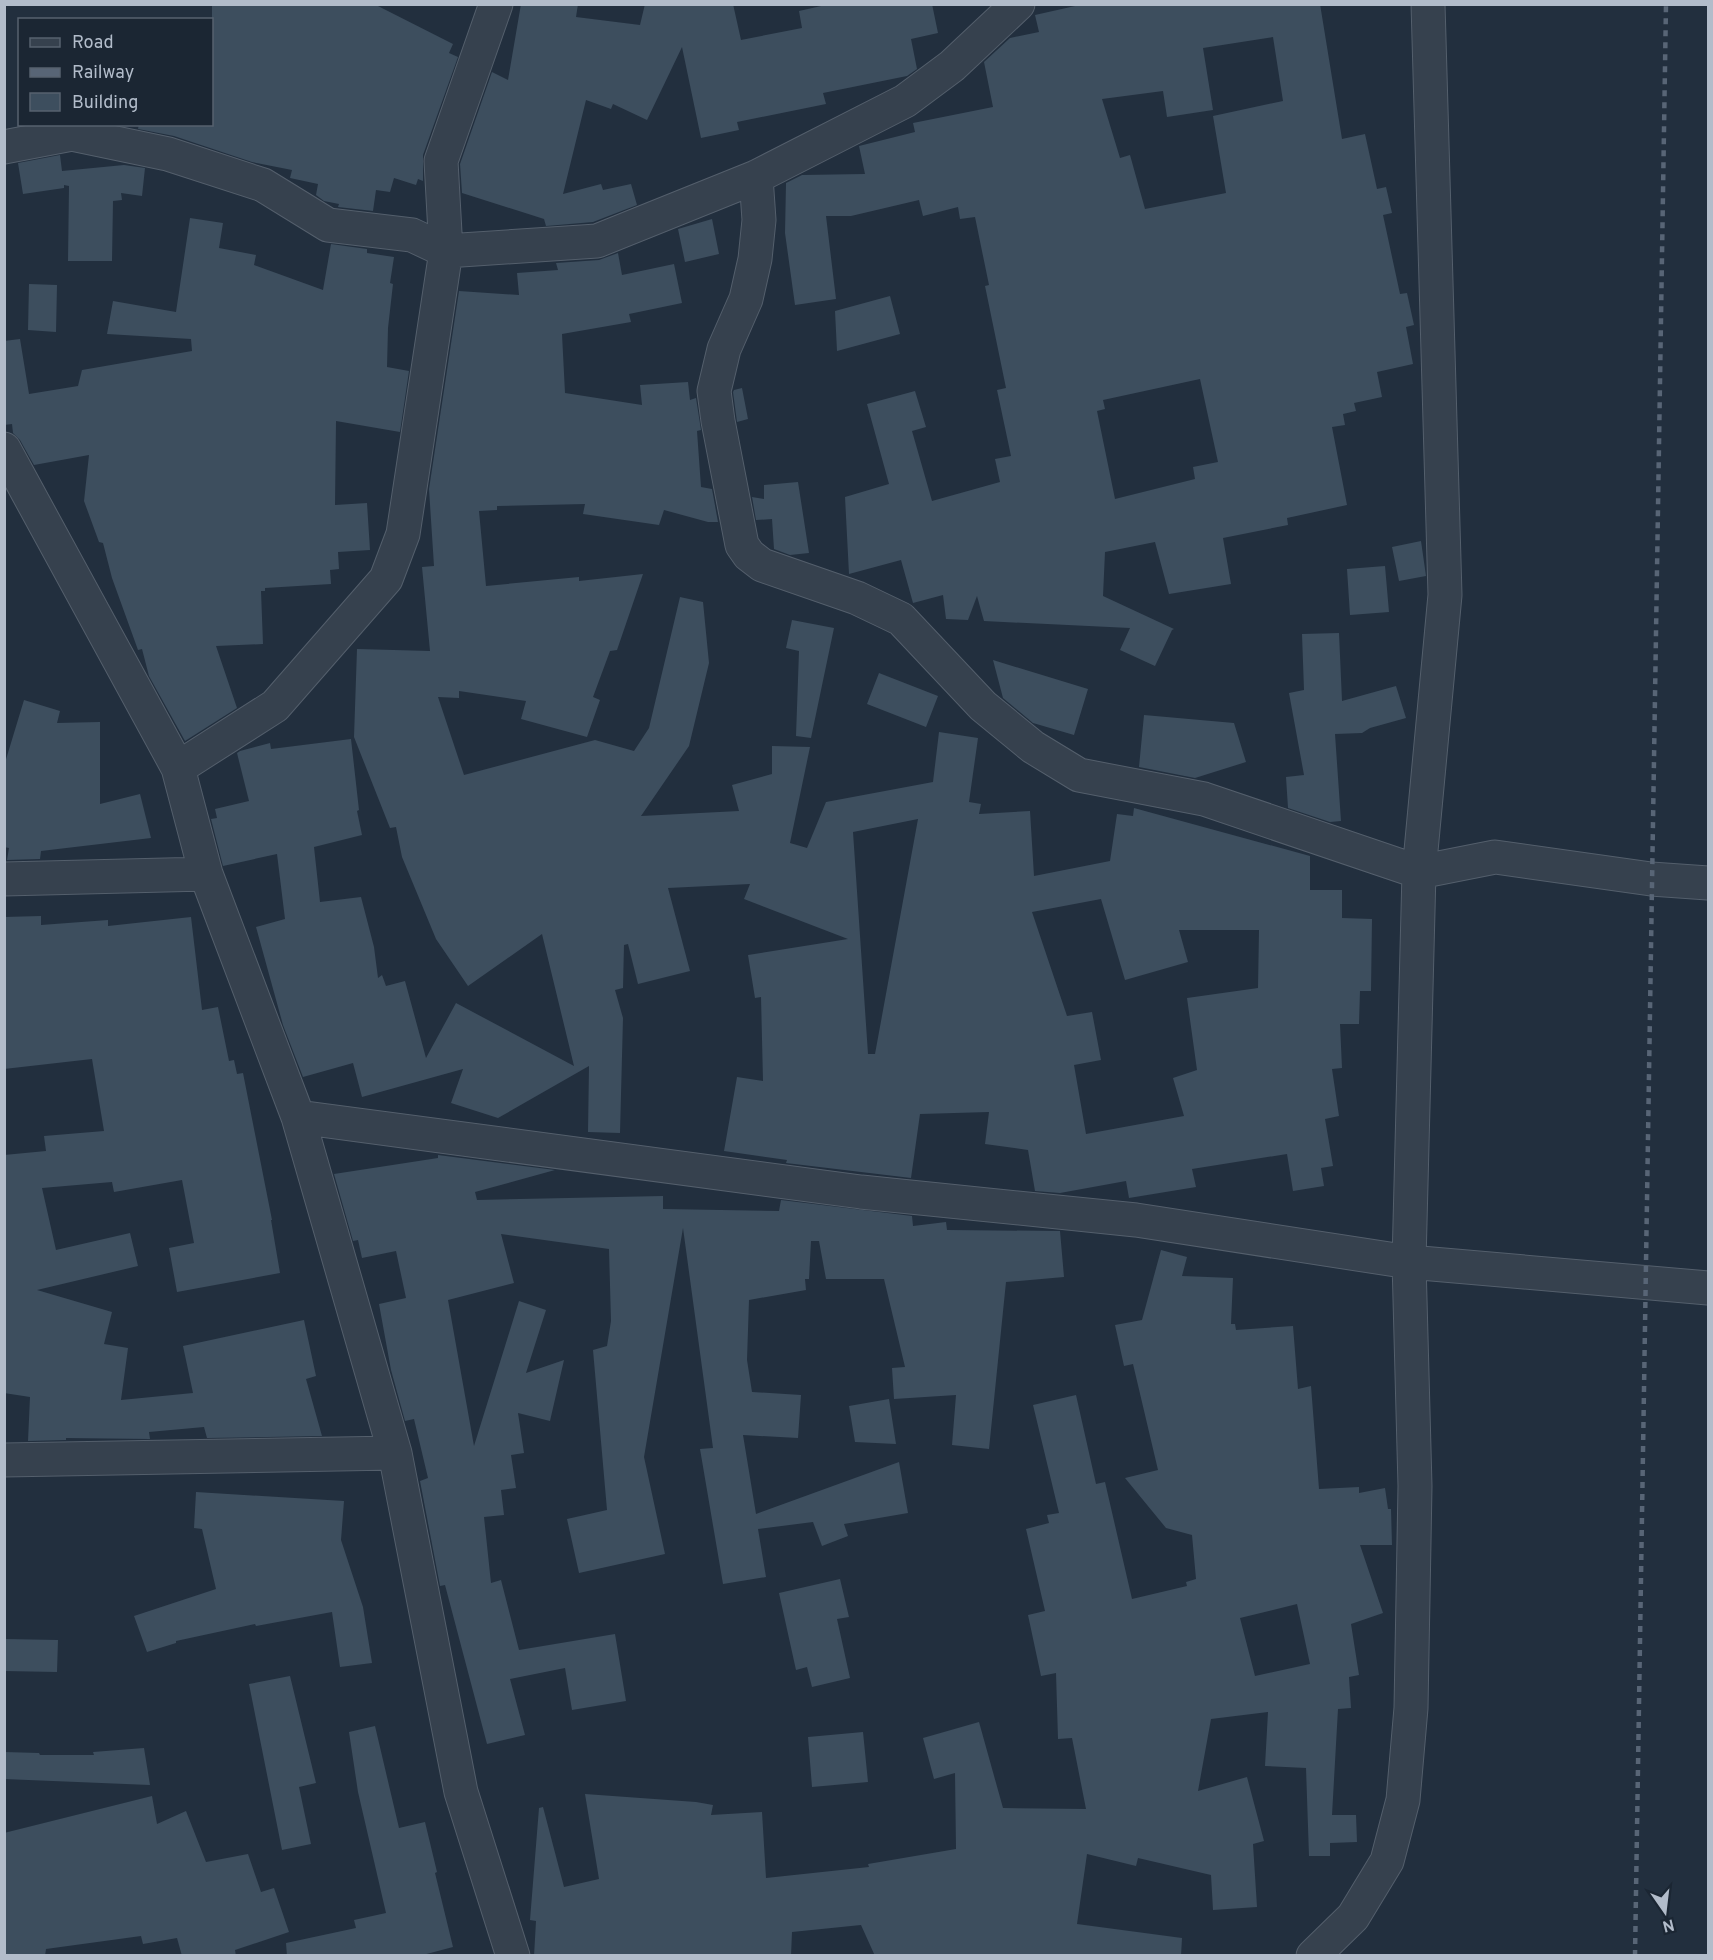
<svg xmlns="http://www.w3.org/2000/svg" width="1713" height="1960" font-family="Overpass,sans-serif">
	<rect width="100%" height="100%" fill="#222f3e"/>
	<path fill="#3d4e5e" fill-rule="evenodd" d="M 212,4 L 374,4 L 453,44 L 449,53 L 458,57 L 423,155 L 423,181 L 418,179 L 416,185 L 394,178 L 390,192 L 376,190 L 373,211 L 338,207 L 339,204 L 324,201 L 316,195 L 318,184 L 290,178 L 292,170 L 252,162 L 174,136 L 138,129 L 139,124 L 212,124 Z
		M 521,4 L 578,4 L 576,17 L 640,25 L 645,4 L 733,4 L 741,40 L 802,28 L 799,11 L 830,4 L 932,4 L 938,33 L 911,39 L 917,69 L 907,76 L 823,93 L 826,104 L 737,122 L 739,130 L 701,138 L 682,47 L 647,120 L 613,104 L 611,109 L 586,100 L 563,194 L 601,184 L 603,190 L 631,184 L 637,205 L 593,222 L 546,226 L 544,219 L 462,193 L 460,164 L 492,72 L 508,80 Z
		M 1084,4 L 1320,4 L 1342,139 L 1365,134 L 1377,189 L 1386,187 L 1392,213 L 1383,215 L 1400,294 L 1407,293 L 1414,325 L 1406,327 L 1413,364 L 1377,372 L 1382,397 L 1354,403 L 1356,411 L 1343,414 L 1345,425 L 1332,427 L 1347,505 L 1287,518 L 1288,525 L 1223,538 L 1231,584 L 1169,594 L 1155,542 L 1105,552 L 1103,596 L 1174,629 L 1172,630 L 1155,666 L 1120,650 L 1130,628 L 984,621 L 977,596 L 968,620 L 946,619 L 943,595 L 913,603 L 901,560 L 849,574 L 845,497 L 889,484 L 867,404 L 915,391 L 926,427 L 912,431 L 932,501 L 1000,482 L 995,459 L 1011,456 L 997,390 L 1006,388 L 985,286 L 989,285 L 975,217 L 960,219 L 958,207 L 923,216 L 919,200 L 851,216 L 826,216 L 836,299 L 795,305 L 785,233 L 786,183 L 802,175 L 865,174 L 859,146 L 915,132 L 913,123 L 993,107 L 984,62 L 1010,38 L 1039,32 L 1035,15 ZM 1273,37 L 1283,101 L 1213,116 L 1226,193 L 1145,209 L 1130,155 L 1120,158 L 1102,99 L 1163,91 L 1167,117 L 1213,110 L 1203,48 ZM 1200,379 L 1218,462 L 1193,467 L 1195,479 L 1115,499 L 1097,411 L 1105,409 L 1103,400 Z
		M 60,155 L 62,171 L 124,165 L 145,168 L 142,196 L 121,193 L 122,200 L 113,201 L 112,261 L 68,261 L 69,186 L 64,185 L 64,188 L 23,194 L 18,163 Z
		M 190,218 L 223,223 L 219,248 L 256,255 L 254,265 L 323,290 L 331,244 L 367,249 L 367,253 L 394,257 L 390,283 L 393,284 L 388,328 L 387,367 L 409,371 L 400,432 L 336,421 L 335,505 L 367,503 L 370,550 L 338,552 L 339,569 L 330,570 L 331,584 L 265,588 L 265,591 L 261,591 L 263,644 L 216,646 L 237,708 L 185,741 L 149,676 L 142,649 L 138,650 L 112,578 L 103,543 L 99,542 L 84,501 L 89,455 L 34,465 L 20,440 L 13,433 L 12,424 L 4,425 L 4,341 L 20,339 L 29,394 L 78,386 L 82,370 L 192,351 L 191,339 L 107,334 L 113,301 L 176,312 Z
		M 712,219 L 719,254 L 685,262 L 678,229 Z
		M 618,253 L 622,275 L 674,264 L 682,303 L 629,314 L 631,322 L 562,334 L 565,393 L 642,405 L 640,385 L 688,382 L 690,400 L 696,398 L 701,430 L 697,431 L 701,487 L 712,489 L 718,522 L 708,522 L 664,510 L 659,525 L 583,514 L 585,504 L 497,506 L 497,510 L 479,511 L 486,586 L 579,577 L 579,581 L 643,574 L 617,650 L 610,651 L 593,697 L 600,700 L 587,737 L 521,719 L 526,701 L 459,691 L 459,698 L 438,697 L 464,775 L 595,740 L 634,751 L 649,728 L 680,597 L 703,602 L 709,663 L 689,746 L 641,816 L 739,811 L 732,785 L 772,774 L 772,746 L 810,747 L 790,843 L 807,848 L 826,802 L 933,782 L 939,732 L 978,738 L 969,802 L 981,804 L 979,814 L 1030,811 L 1034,876 L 1110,861 L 1117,814 L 1133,816 L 1134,808 L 1310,856 L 1310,890 L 1342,890 L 1342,918 L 1372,919 L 1371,991 L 1360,991 L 1359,1024 L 1340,1024 L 1342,1068 L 1332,1069 L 1339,1116 L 1325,1119 L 1333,1166 L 1321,1168 L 1324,1186 L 1293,1191 L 1287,1154 L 1192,1169 L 1196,1187 L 1129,1198 L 1126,1181 L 1060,1193 L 1035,1191 L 1028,1150 L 985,1144 L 989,1112 L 920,1114 L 911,1178 L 786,1163 L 787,1160 L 724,1151 L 737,1077 L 763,1081 L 761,997 L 755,998 L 748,955 L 848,939 L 744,899 L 750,884 L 668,888 L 690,971 L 638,984 L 628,944 L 624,945 L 623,988 L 615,990 L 623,1018 L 620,1133 L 588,1132 L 589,1066 L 498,1118 L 451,1103 L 463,1069 L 362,1097 L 353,1063 L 303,1077 L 283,1025 L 256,927 L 285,919 L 277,854 L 223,866 L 211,819 L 217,818 L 215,809 L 249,801 L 237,753 L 240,751 L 270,743 L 271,749 L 351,739 L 359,810 L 357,811 L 362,835 L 314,847 L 320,902 L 361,897 L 374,947 L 378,978 L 382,975 L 386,986 L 405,981 L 426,1058 L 456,1003 L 574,1066 L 542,934 L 468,986 L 436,939 L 402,857 L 396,827 L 390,828 L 354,737 L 357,649 L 430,651 L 422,567 L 434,566 L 429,489 L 459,291 L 519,295 L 517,273 L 558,270 L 556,263 L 599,260 ZM 918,819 L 875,1054 L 868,1054 L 853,832 ZM 1101,899 L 1125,980 L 1188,962 L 1179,930 L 1259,930 L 1258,988 L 1187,998 L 1197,1070 L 1173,1078 L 1184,1116 L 1086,1134 L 1074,1065 L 1101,1060 L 1092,1012 L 1067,1016 L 1032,912 Z
		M 29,284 L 57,285 L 56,332 L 28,330 Z
		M 890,296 L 900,334 L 837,351 L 835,311 Z
		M 742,388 L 748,419 L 737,422 L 733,392 L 734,390 Z
		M 798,482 L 809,553 L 790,555 L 774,549 L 772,519 L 756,520 L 752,497 L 764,499 L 764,485 Z
		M 1421,541 L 1426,576 L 1399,581 L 1392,547 Z
		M 1385,566 L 1389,612 L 1350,615 L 1347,569 Z
		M 792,620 L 834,628 L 811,738 L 796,736 L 799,651 L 786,648 Z
		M 1339,633 L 1342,701 L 1396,686 L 1406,718 L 1370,728 L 1362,733 L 1335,734 L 1341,821 L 1330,822 L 1288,808 L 1286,777 L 1304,775 L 1289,693 L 1304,690 L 1302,634 Z
		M 993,660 L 1088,689 L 1074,735 L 1033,723 L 1003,698 Z
		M 879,673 L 938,696 L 926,727 L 867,704 Z
		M 24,700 L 60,711 L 57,723 L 100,722 L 100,804 L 140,794 L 151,838 L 41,851 L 40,859 L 7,860 L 9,848 L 4,847 L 4,766 Z
		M 1144,715 L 1234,723 L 1246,762 L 1195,778 L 1139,767 Z
		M 41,916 L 41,925 L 108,920 L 108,926 L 191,917 L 202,1010 L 218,1007 L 229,1061 L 234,1060 L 237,1074 L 243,1073 L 272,1220 L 271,1220 L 280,1273 L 177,1292 L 169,1248 L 194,1243 L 182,1180 L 114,1192 L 112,1182 L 42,1188 L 56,1250 L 130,1233 L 138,1266 L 37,1290 L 112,1312 L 104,1344 L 128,1348 L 121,1400 L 193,1393 L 183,1346 L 304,1320 L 316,1376 L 306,1379 L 322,1436 L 207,1438 L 204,1427 L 149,1432 L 150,1439 L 66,1438 L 66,1440 L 28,1441 L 30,1397 L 4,1393 L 4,1155 L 46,1151 L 44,1136 L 104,1131 L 92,1059 L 4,1069 L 4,917 Z
		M 438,1155 L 555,1170 L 475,1192 L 477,1200 L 663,1196 L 663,1209 L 779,1211 L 781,1200 L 912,1216 L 913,1226 L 946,1222 L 947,1230 L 1060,1231 L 1064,1277 L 1006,1282 L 989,1449 L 952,1445 L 956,1395 L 894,1399 L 892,1368 L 905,1367 L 884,1279 L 826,1279 L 819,1241 L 811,1241 L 809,1279 L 805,1279 L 806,1290 L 749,1300 L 747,1360 L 752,1392 L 801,1395 L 798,1438 L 743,1435 L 756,1514 L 899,1462 L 908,1513 L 844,1524 L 848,1536 L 822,1546 L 813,1522 L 758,1529 L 766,1577 L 723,1584 L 700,1449 L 713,1448 L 683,1228 L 644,1457 L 665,1554 L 579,1573 L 567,1519 L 607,1510 L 593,1350 L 607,1346 L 611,1321 L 609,1249 L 501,1234 L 514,1283 L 448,1300 L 474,1446 L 519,1301 L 546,1310 L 526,1373 L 564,1360 L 550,1421 L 518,1413 L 524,1453 L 511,1455 L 516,1488 L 501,1490 L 504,1515 L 484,1517 L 491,1583 L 501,1580 L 519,1650 L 615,1634 L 626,1701 L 572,1710 L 565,1668 L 510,1679 L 525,1735 L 487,1744 L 445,1585 L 440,1586 L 420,1481 L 428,1478 L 414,1419 L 405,1421 L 391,1370 L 379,1304 L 406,1298 L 396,1251 L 362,1258 L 358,1240 L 353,1241 L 334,1174 L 438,1158 Z
		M 1161,1250 L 1187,1257 L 1182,1276 L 1233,1278 L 1231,1324 L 1235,1324 L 1236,1330 L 1293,1326 L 1298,1389 L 1311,1386 L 1319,1489 L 1359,1487 L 1359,1493 L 1385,1488 L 1388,1509 L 1391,1509 L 1392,1545 L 1360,1545 L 1383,1613 L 1351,1624 L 1359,1675 L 1349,1677 L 1351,1708 L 1338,1709 L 1332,1815 L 1356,1815 L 1357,1842 L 1330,1843 L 1330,1856 L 1309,1856 L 1306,1768 L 1265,1766 L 1268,1712 L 1211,1719 L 1198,1791 L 1247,1777 L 1264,1841 L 1253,1844 L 1257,1907 L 1213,1910 L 1211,1875 L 1138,1858 L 1136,1866 L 1087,1854 L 1077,1924 L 1182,1938 L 1181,1956 L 875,1956 L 861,1925 L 792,1932 L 791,1956 L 534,1956 L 536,1921 L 530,1920 L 539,1808 L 543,1807 L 564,1887 L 599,1879 L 585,1794 L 696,1802 L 713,1805 L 711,1815 L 762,1812 L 766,1878 L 869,1867 L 868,1864 L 956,1849 L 955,1773 L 934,1779 L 923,1738 L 979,1722 L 1003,1808 L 1086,1809 L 1072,1738 L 1058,1739 L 1056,1673 L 1041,1676 L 1028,1615 L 1045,1611 L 1026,1529 L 1049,1523 L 1047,1515 L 1059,1513 L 1033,1405 L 1076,1395 L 1096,1484 L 1105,1482 L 1132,1599 L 1187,1586 L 1186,1582 L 1196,1579 L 1192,1535 L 1166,1528 L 1125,1478 L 1158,1470 L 1133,1364 L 1124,1366 L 1115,1325 L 1142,1320 ZM 1297,1604 L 1310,1664 L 1255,1676 L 1240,1618 Z
		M 889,1399 L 896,1444 L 855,1442 L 849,1406 Z
		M 196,1492 L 344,1501 L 341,1540 L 363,1607 L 372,1663 L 340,1667 L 332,1612 L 256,1626 L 255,1624 L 176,1641 L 176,1643 L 147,1652 L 134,1616 L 216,1589 L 202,1529 L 194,1528 Z
		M 840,1579 L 849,1617 L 837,1619 L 850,1678 L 812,1687 L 807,1667 L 796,1670 L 779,1593 Z
		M 4,1639 L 58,1640 L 57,1672 L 4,1671 Z
		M 290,1676 L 316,1783 L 299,1787 L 311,1844 L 282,1850 L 249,1684 Z
		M 375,1726 L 399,1828 L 425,1822 L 437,1872 L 435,1873 L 453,1947 L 419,1956 L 287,1956 L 286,1943 L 356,1928 L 354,1920 L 386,1913 L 358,1792 L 349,1732 Z
		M 863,1732 L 868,1782 L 812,1787 L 808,1737 Z
		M 144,1748 L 150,1785 L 4,1779 L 4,1752 L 39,1753 L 40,1755 L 94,1755 L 93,1752 Z
		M 152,1796 L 157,1824 L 186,1811 L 206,1862 L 248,1854 L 261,1892 L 274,1888 L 289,1932 L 235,1950 L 236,1956 L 182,1956 L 177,1938 L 143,1944 L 141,1936 L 46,1949 L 45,1956 L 4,1956 L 4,1833 Z"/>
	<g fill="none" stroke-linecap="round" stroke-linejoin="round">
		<defs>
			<path id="street" d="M 4,147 L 72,134 L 168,154 L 263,185 L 328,225 L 412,235 L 446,251 L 597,241 L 756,177 L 905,101 L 952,66 L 1018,4
				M 756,177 L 759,220 L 755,259 L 746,299 L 724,349 L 714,391 L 718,421 L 742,545 L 749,555 L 762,565 L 857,598 L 901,619 L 983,706 L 1033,747 L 1079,775 L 1204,799 L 1419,872 L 1495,857 L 1651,879 L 1708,883
				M 4,449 L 178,768 L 206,874 L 298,1117 L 395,1453 L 461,1792 L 513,1956
				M 178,768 L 275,706 L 386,579 L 403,534 L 446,251 L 441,161 L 496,4
				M 4,879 L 206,874
				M 298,1117 L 861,1192 L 1136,1220 L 1409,1262 L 1708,1288
				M 4,1460 L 395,1453
				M 1313,1956 L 1353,1917 L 1387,1861 L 1403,1800 L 1411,1708 L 1415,1486 L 1409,1262 L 1419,872 L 1445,595 L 1428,4"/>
		</defs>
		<use href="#street" stroke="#545f6c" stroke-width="35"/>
		<use href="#street" stroke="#36414e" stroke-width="33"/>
		<path stroke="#586576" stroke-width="4.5" stroke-dasharray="6 6" stroke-linecap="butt" d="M 1635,1956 L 1666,4"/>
	</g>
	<rect width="1713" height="1960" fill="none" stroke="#b2bcca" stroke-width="12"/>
	<rect x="18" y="18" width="195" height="108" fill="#1b2633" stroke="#57626f" stroke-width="1.5"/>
	<rect x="30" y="38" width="30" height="9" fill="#36414e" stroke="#57626f" stroke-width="1.5"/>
	<text x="72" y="48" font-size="18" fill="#b2bcca">Road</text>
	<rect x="30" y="68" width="30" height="9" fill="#586576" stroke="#57626f" stroke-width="1.5"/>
	<text x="72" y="78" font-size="18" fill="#b2bcca">Railway</text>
	<rect x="30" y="93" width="30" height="18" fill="#3d4e5e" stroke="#57626f" stroke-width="1.5"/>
	<text x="72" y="108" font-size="18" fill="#b2bcca">Building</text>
	<g transform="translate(1665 1912) rotate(166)" stroke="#1b2633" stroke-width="4.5" paint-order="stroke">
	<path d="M0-4.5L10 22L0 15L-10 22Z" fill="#b2bcca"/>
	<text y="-9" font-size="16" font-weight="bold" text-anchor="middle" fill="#b2bcca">N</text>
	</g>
</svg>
